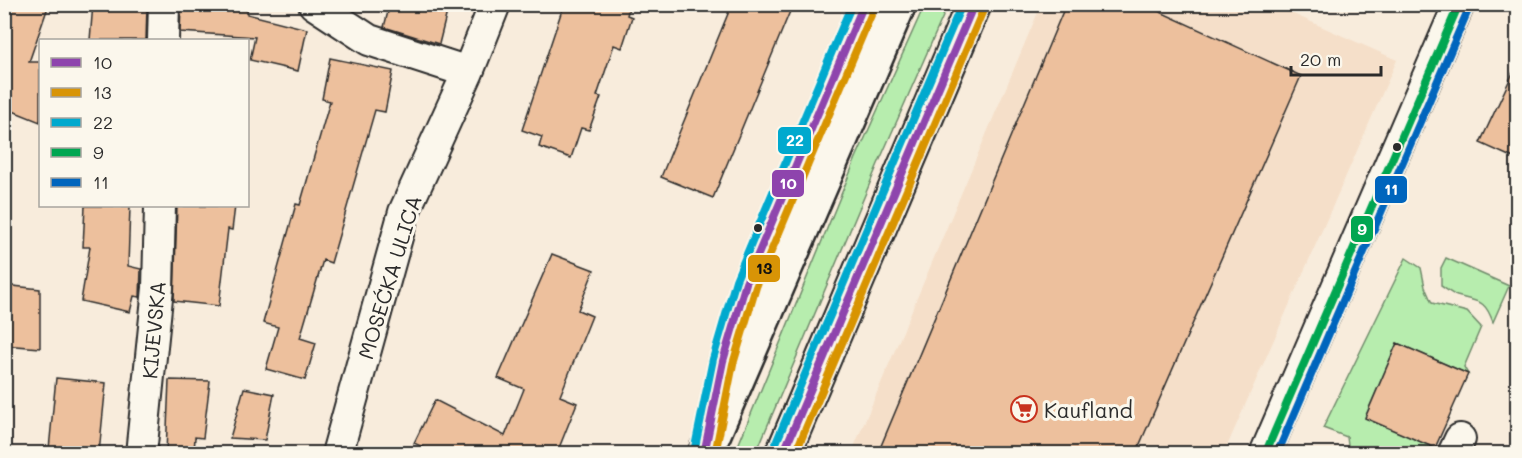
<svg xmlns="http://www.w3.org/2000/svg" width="1522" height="458" font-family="Mali,sans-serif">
	<rect width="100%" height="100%" fill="#f8ecdc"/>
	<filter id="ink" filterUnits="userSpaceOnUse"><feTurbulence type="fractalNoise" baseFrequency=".0167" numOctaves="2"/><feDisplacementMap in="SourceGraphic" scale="12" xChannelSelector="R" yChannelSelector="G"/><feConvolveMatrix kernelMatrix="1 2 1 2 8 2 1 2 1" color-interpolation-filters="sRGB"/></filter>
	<g filter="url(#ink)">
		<path fill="#f5dfc9" d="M 1041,5 L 1273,5 L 1397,60 L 1224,453 L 851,454 Z"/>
		<path fill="#b7edae" stroke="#718c6c" stroke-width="1.5" d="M 925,4 L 948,5 L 878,164 L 756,453 L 735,453 L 856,158 Z
			M 1406,258 L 1421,268 L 1425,287 L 1432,303 L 1467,312 L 1481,327 L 1464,367 L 1468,374 L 1397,343 L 1365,417 L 1435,448 L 1428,449 L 1426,453 L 1349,453 L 1347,437 L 1323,428 Z
			M 1446,258 L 1509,286 L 1493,322 C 1484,298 1479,303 1457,296 C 1452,294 1446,289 1441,286 L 1441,268 Z"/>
		<path fill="#edc09d" stroke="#2b2b2b" stroke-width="1.5" d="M 4,4 L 49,4 L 29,62 L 40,62 L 40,122 L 13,111 L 9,123 L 4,122 Z
			M 93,4 L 147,6 L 146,40 L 90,40 Z
			M 190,4 L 248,4 L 247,14 L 307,29 L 298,71 L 250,60 L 255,37 L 180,32 L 181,8 L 189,9 Z
			M 390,4 L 449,4 L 439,44 L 384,27 Z
			M 564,4 L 630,4 L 627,15 L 632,17 L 622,48 L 614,45 L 597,96 L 601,97 L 589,130 L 581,128 L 571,158 L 539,147 L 542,137 L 522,130 Z
			M 732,4 L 793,4 L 713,198 L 661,177 Z
			M 1066,4 L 1143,4 L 1301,76 L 1136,453 L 878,453 Z
			M 330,58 L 393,71 L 385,112 L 375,110 L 331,263 L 323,260 L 300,338 L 316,343 L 305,380 L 266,369 L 278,327 L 263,323 L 296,204 L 300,205 L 330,101 L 322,99 Z
			M 1518,62 L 1518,160 L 1480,143 Z
			M 85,206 L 130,206 L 128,266 L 141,269 L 140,297 L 134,296 L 130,312 L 81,301 L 90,247 L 83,247 Z
			M 177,206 L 235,206 L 232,230 L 228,229 L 219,306 L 174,301 Z
			M 552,254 L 594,270 L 578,310 L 592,316 L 560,396 L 577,403 L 557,453 L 435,453 L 414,443 L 435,400 L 505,436 L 524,389 L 498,378 Z
			M 4,285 L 40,289 L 40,348 L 4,345 Z
			M 1397,343 L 1468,374 L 1435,448 L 1365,418 Z
			M 56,378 L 106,383 L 99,453 L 49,449 Z
			M 169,380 L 210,381 L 203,438 L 195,437 L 194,453 L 166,453 Z
			M 244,388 L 274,394 L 265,440 L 230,438 Z"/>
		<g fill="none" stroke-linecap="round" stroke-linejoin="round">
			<defs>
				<path id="minor" d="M 314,4 L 369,40 L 468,72
					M 163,40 L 164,4
					M 141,454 L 158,288 L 160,206
					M 337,454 L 404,212 L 468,72 L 495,4
					M 1265,454 L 1459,4
					M 1453,454 L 1460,439"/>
				<path id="secondary" d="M 705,454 L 899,4
					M 783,454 L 974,4"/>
			</defs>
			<use href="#minor" stroke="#2b2b2b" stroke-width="34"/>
			<use href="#secondary" stroke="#2b2b2b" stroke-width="38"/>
			<use href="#minor" stroke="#fbf7ec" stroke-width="30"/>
			<use href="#secondary" stroke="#fbf7ec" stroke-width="33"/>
			<defs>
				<path id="bus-1" d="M 704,454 L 723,361 L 746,283 L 864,4
					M 783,454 L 974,4"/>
				<path id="bus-2" d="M 715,454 L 733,364 L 756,287 L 874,8
					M 795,454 L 984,8"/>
				<path id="bus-3" d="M 773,450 L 962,4
					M 694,452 L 713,359 L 736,280 L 852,4"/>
				<path id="bus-4" d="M 1265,454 L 1459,4"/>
				<path id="bus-5" d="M 1277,454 L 1469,8"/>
			</defs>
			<use href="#bus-1" stroke="#fbf7ec" stroke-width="12"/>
			<use href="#bus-2" stroke="#fbf7ec" stroke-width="12"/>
			<use href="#bus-3" stroke="#fbf7ec" stroke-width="12"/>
			<use href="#bus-4" stroke="#fbf7ec" stroke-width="12"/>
			<use href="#bus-5" stroke="#fbf7ec" stroke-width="12"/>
			<use href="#bus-1" stroke="#8e44ad" stroke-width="8"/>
			<use href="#bus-2" stroke="#d89406" stroke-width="8"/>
			<use href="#bus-3" stroke="#00a9ce" stroke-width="8"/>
			<use href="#bus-4" stroke="#00a651" stroke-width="8"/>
			<use href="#bus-5" stroke="#0065bd" stroke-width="8"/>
		</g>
	</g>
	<defs>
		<symbol id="supermarket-ring" viewBox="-11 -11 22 22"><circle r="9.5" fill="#fbf7ec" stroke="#c8321e" stroke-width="1.5"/><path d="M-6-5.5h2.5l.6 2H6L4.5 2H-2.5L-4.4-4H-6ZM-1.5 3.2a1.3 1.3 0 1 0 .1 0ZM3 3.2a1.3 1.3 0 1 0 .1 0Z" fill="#c8321e"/></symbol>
	</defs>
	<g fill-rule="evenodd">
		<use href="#supermarket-ring" x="1009" y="394" width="30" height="30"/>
	</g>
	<g fill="#2b2b2b" stroke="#fbf7ec" stroke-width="2">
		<circle cx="1397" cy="147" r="5"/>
		<circle cx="758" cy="228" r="5"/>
	</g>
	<g text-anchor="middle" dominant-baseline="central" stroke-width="6" stroke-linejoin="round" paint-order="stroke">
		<g font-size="21" fill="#2b2b2b" stroke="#fbf7ec">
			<text transform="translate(389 277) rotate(-73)">MOSEĆKA ULICA</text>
			<text transform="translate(153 330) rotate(-85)">KIJEVSKA</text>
		</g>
		<g font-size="21" fill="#2b2b2b" stroke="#fbf7ec" text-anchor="start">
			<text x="1044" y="409">Kaufland</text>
		</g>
	</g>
	<g stroke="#fbf7ec" stroke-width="2">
		<rect x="777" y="126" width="35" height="29" rx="6" fill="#00a9ce"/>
		<rect x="771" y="169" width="34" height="29" rx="6" fill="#8e44ad"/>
		<rect x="1374" y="175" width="34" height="29" rx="6" fill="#0065bd"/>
		<rect x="1350" y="215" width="24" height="28" rx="6" fill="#00a651"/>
		<rect x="747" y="254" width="34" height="29" rx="6" fill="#d89406"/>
	</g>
	<g font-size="16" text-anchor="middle" font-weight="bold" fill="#fff">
		<text x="795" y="146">22</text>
		<text x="788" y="189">10</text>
		<text x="1391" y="195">11</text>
		<text x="1362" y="235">9</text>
	</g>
	<g font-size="16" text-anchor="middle" font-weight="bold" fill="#111">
		<text x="764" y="274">13</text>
	</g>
	<rect width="1522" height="458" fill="none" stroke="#fbf7ec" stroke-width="24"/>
	<rect x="12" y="12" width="1498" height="434" fill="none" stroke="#2b2b2b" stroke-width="2" filter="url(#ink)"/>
	<rect x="39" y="39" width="210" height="168" fill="#fbf7ec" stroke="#a8a59f" stroke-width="1.5"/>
	<rect x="51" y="58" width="30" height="9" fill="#8e44ad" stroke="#a8a59f" stroke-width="1.5"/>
	<text x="93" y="69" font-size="18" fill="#2b2b2b">10</text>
	<rect x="51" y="88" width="30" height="9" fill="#d89406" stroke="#a8a59f" stroke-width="1.5"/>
	<text x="93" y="99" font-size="18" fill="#2b2b2b">13</text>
	<rect x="51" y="118" width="30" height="9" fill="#00a9ce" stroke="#a8a59f" stroke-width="1.5"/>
	<text x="93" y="129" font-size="18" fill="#2b2b2b">22</text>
	<rect x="51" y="148" width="30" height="9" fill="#00a651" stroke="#a8a59f" stroke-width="1.5"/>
	<text x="93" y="159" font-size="18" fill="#2b2b2b">9</text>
	<rect x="51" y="178" width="30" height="9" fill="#0065bd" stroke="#a8a59f" stroke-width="1.5"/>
	<text x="93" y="189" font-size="18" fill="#2b2b2b">11</text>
	<path d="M1291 66v9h90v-9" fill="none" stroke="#2b2b2b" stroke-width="3"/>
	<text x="1300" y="66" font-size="18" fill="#2b2b2b" stroke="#fbf7ec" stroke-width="4.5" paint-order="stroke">20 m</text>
</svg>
